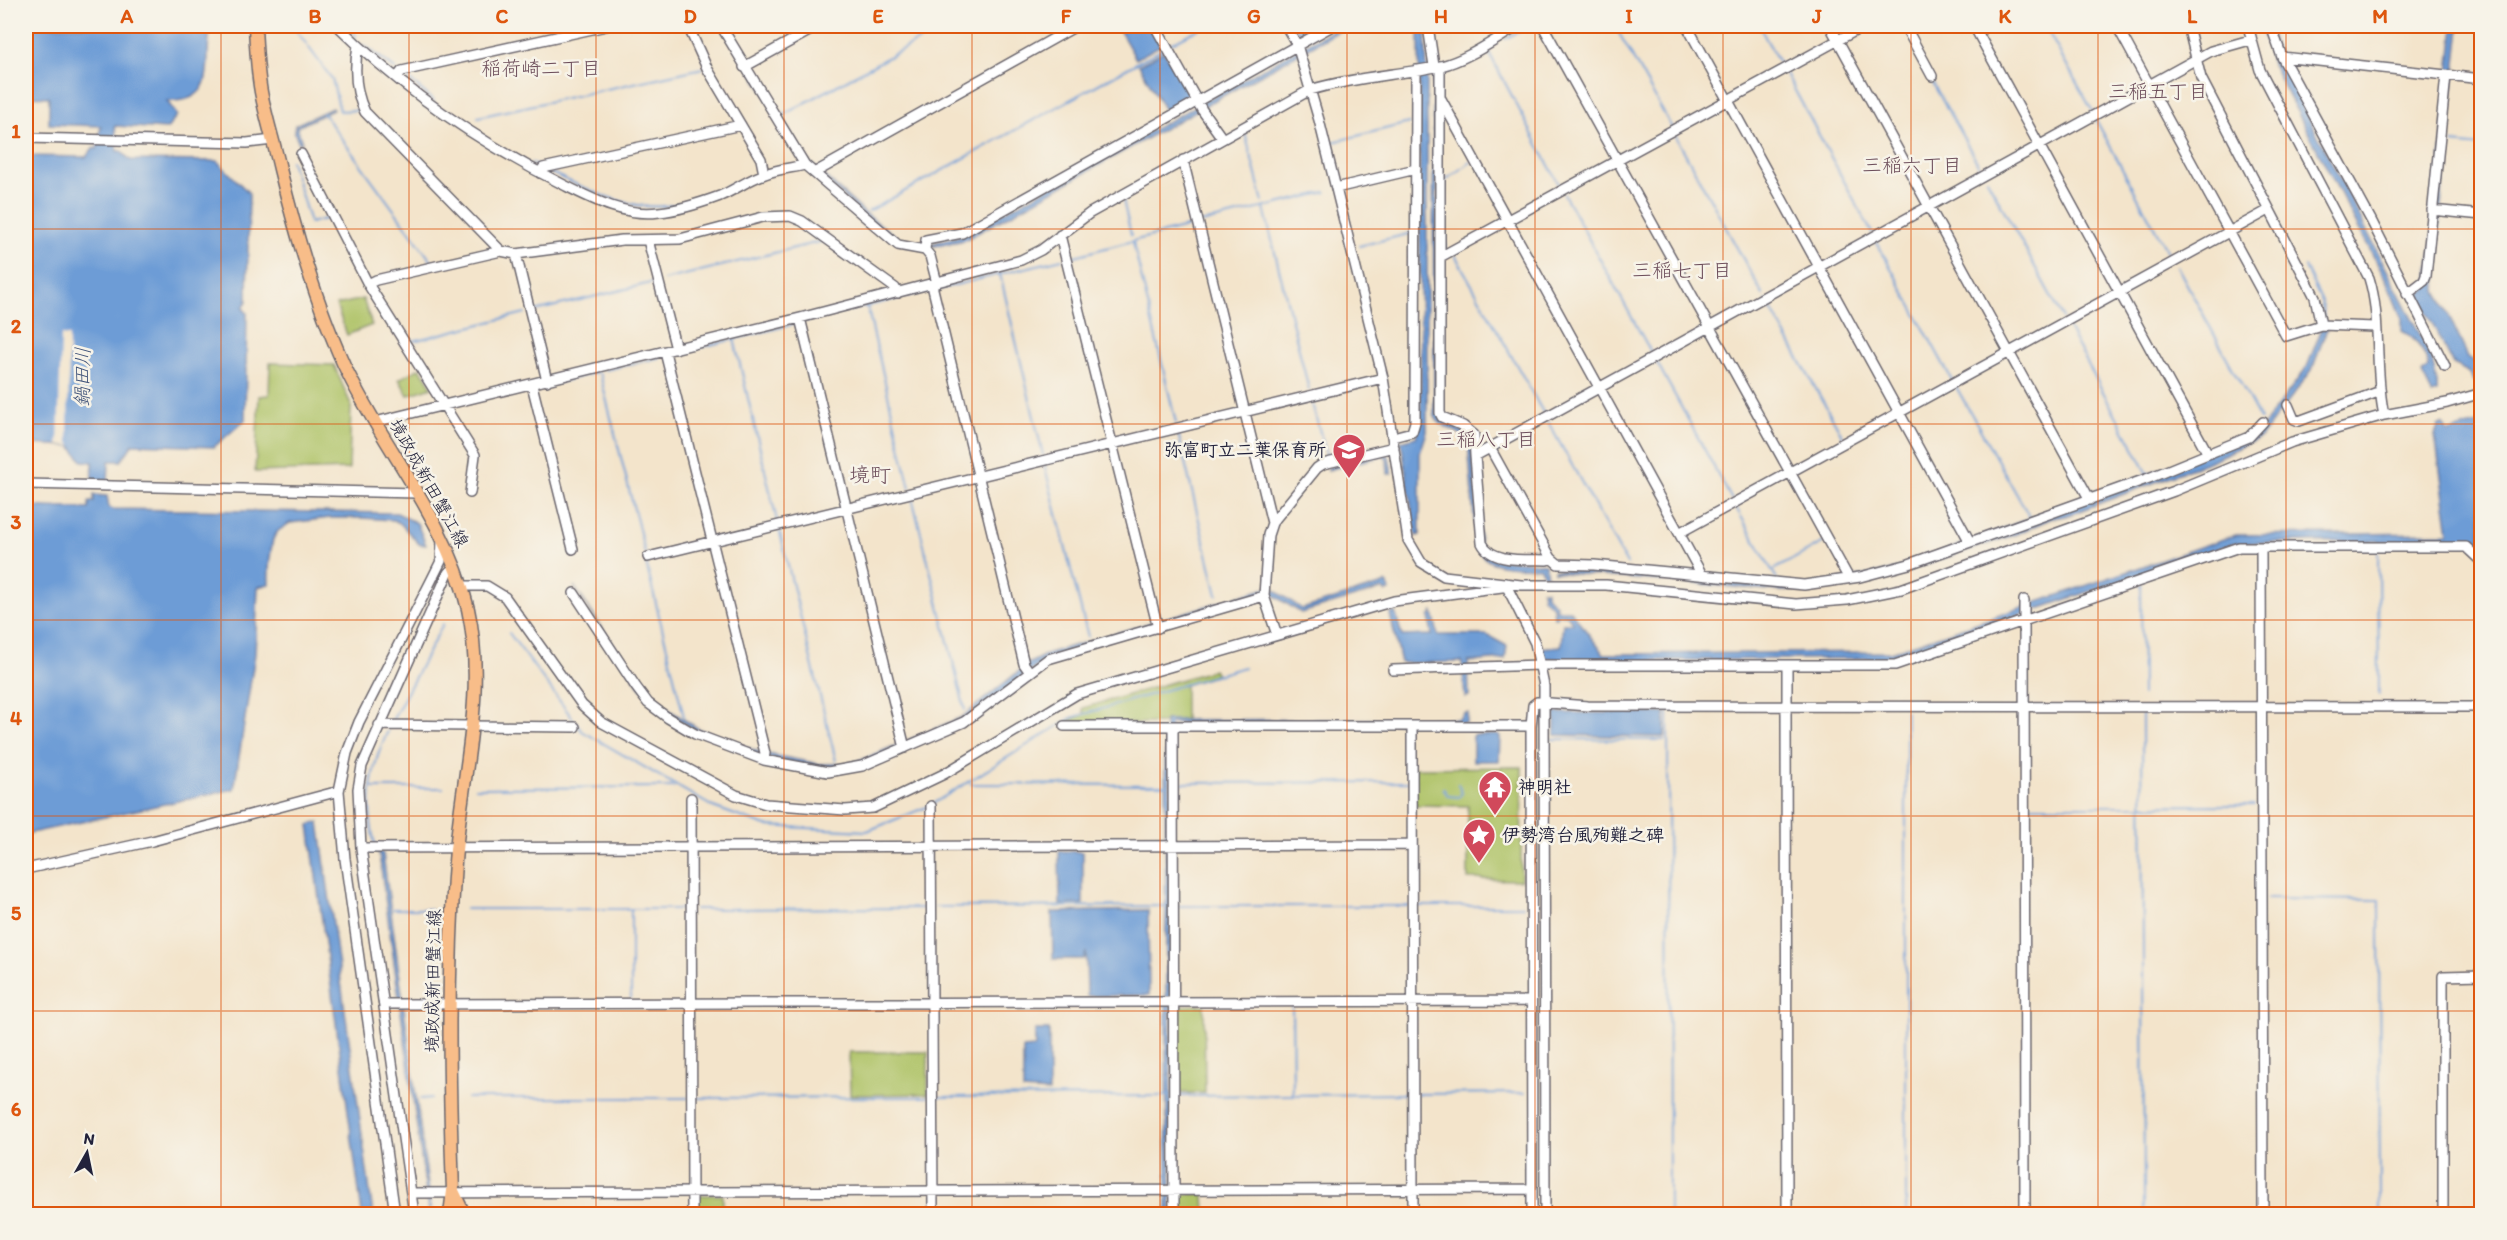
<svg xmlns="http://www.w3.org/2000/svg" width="2507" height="1240" font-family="Itim,'Klee One',sans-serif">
	<rect width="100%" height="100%" fill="#f7f3e8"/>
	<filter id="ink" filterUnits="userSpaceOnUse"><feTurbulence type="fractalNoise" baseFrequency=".0167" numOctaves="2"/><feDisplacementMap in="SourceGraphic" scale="12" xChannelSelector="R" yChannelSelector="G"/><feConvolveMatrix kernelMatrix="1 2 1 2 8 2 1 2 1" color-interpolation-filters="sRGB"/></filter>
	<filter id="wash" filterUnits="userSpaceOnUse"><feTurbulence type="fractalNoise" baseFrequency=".008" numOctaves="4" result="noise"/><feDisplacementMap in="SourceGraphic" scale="24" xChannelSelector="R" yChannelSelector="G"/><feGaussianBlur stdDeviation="1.35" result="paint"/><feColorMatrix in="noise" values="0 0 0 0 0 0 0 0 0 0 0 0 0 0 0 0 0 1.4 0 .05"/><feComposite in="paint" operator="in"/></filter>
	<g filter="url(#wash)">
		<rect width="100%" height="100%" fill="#f3e4cb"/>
		<path fill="#afc367" stroke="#687251" stroke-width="1.5" d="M 363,299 L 372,325 L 347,335 L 336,305 Z
			M 270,363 L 334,365 L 351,405 L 349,469 L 255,472 L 259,396 L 269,395 Z
			M 420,368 L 432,387 L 408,395 L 399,379 Z
			M 1214,670 L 1217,675 L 1185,685 L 1185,720 L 1165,720 L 1165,723 L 1062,724 L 1084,714 L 1083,708 Z
			M 1522,767 L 1521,880 L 1468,879 L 1468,806 L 1415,805 L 1415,768 Z
			M 1204,1005 L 1205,1093 L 1177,1093 L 1176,1006 Z
			M 849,1052 L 928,1052 L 928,1094 L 850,1095 Z
			M 1177,1194 L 1204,1194 L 1205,1214 L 1177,1214 Z
			M 698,1195 L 723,1195 L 723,1214 L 695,1214 Z"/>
		<path fill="#6d9cd6" stroke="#485f88" stroke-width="1.5" d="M 26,26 L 211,26 C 202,59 222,103 167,101 L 177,115 L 167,129 L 115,126 L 117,151 L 121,151 L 130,160 L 217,161 L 249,193 L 247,301 L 243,308 L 247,313 L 245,420 L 214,447 L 133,444 L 121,461 L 109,461 L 108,484 L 92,483 L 93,462 L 82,461 L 71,446 L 26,444 L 26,156 L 86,157 L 93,148 L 97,149 L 101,126 L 49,124 L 49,97 L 26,96 Z
			M 724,26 L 728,26 L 750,66 L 808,161 L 865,213 L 904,242 L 927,245 L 963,235 L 1340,26 L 1348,26 L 965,240 L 929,247 L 901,244 L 862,214 L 805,161 Z
			M 1117,26 L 1150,26 L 1161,45 L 1136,59 Z
			M 1294,26 L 1313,26 L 1316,32 L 1300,40 Z
			M 1419,26 L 1425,26 L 1427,71 L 1427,432 L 1420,453 L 1420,535 L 1416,536 L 1401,441 L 1416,437 L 1421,423 Z
			M 2260,26 L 2269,26 L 2280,62 L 2431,356 L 2437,382 L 2437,392 L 2432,394 L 2422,374 L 2428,368 C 2428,354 2414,337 2402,331 L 2402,319 L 2387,282 L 2272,64 Z
			M 2454,26 L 2460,26 L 2440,215 L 2437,290 L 2468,357 L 2481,366 L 2481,379 L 2473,381 L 2470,373 L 2453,364 L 2419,297 L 2420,293 L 2427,289 Z
			M 1164,51 L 1191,98 L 1166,112 L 1139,65 Z
			M 1433,78 L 1437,78 L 1437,413 L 1471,437 L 1481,550 L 1494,559 L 1545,564 L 1547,576 L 1543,575 L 1541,568 C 1518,566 1484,571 1476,545 L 1468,443 C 1461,427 1439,431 1434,414 Z
			M 332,108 L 333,110 L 297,127 L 302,143 L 299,143 L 294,131 L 295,125 Z
			M 2322,328 L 2327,328 L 2312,370 L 2260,438 L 2208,462 L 2066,516 L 2052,518 L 2014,535 L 1896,574 L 1864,583 L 1803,590 L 1781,591 L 1554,572 L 1554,570 L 1584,571 L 1785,588 L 1806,587 L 1893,570 L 2258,432 L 2307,367 Z
			M 2481,423 L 2481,552 L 2471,541 L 2451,540 L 2234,543 L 1892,658 L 1575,661 L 1539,657 L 1539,648 L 1561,646 L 1563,623 L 1573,623 L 1567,615 L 1558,614 L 1557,618 L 1554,618 L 1553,607 L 1543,598 L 1542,590 L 1546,590 L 1546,595 L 1556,605 L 1556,610 L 1570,610 L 1604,654 L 1891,652 L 2235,535 L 2449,533 L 2435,435 L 2439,425 L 2443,424 L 2448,432 Z
			M 1384,453 L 1389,456 L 1392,474 L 1388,474 L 1387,459 L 1383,456 L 1328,470 L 1328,467 Z
			M 94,495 L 107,496 L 109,507 L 113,509 L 397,513 L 417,523 L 426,545 L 419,544 L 400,523 L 393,520 L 362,518 L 330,518 L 290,523 L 278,531 L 273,539 C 270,554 268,568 269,584 L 258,587 L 255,654 L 234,789 L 26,834 L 26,506 L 89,509 L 89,502 L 94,502 Z
			M 1387,583 L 1390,591 L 1386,592 L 1382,589 L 1301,613 L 1269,592 L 1262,594 L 1049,657 L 973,714 L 865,762 L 830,769 L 767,758 L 696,731 L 658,706 L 639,686 L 574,586 L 640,684 L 654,700 L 699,729 L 762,753 L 819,764 L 847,764 L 864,759 L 962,717 L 1028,664 L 1049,653 L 1270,587 L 1302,609 Z
			M 1395,612 L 1402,636 L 1432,635 L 1429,617 L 1433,612 L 1438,635 L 1487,635 L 1507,646 L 1505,659 L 1468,662 L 1469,696 L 1465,697 L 1462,662 L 1401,663 L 1390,614 Z
			M 1464,713 L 1468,713 L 1466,723 L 1170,723 L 1171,1214 L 1167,1214 L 1165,720 L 1459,719 Z
			M 1555,713 L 1665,713 L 1665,737 L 1555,735 Z
			M 1473,735 L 1500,735 L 1499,761 L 1473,761 Z
			M 319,822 L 373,1214 L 362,1214 L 309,825 Z
			M 373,844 L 383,854 L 432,1214 L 429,1214 L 379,854 Z
			M 1059,851 L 1083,852 L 1083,904 L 1060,905 Z
			M 1148,910 L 1149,995 L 1087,996 L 1086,952 L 1084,959 L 1053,959 L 1052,912 Z
			M 1035,1030 L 1049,1030 L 1049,1092 L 1023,1090 L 1023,1048 L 1035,1047 Z"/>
		<path fill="#f3e4cb" d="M 61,335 L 69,336 L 68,440 L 71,446 L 58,445 Z"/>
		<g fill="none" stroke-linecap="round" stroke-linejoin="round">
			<path stroke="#6d9cd6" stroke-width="2" d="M 293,26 L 332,79 L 340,111 L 359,110
				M 352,26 L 356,37
				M 1615,26 L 1672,128
				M 1759,26 L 1781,66
				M 2045,26 L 2093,112
				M 1505,39 L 1530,26
				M 1170,44 L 1204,26
				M 364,45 L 395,69
				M 1487,49 L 1561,188
				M 1785,72 L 1872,233
				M 404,75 L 434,101
				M 1930,78 L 1983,173
				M 323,113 L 432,262
				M 783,115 L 945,26
				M 478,117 L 703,68
				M 2096,120 L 2171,258
				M 1245,133 L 1263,202
				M 1674,133 L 1763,295
				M 1329,143 L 1409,123
				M 2452,143 L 2482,146
				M 291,161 L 310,223 L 329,218
				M 531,163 L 537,166
				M 549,172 C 627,207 654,223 736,183
				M 1987,179 L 2063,318
				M 1564,194 L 1652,354
				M 1444,199 L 1445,180 L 1471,162
				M 1123,200 L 1131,235
				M 1264,208 L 1309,390
				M 869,211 L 1162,49
				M 1201,223 L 1326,192
				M 1444,223 L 1445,250
				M 1875,239 L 1952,380
				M 1133,242 L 1176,423
				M 1359,246 L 1412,233
				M 1455,255 L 1544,414
				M 1071,257 L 1194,225
				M 2177,266 L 2260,419
				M 2305,267 L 2322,302 L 2324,321
				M 1000,274 L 1043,455
				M 664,280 L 823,241
				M 939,289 L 1062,259
				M 1766,300 L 1843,437
				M 867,306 L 910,488
				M 535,311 L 655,282
				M 806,321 L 928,291
				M 2067,326 L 2148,474
				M 734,339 L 777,521
				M 413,341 L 525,313
				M 674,354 L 794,324
				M 1655,359 L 1732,500
				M 605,370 L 661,357
				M 600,374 L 645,553
				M 1955,385 L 2029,516
				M 541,387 L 597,372
				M 1311,400 L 1327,457
				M 1547,420 L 1627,564
				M 1178,433 L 1217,595
				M 1044,463 L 1088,637
				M 912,497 L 965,710
				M 1735,506 L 1777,579
				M 779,529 L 836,761
				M 2378,552 L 2379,695
				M 646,563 L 684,717
				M 1772,571 L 1824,542
				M 2141,585 L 2142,695
				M 509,633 L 582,731 L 713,807 L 766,826 L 867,831 L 929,806
				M 1668,712 L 1669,1214
				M 2142,712 L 2144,1214
				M 392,721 L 443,624
				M 1552,739 L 1665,740
				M 1176,783 L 1409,782
				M 971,784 L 1166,785
				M 371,788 L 443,788
				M 475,788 L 674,787
				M 1443,788 L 1448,796 L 1459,797 L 1462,793 L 1458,784
				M 934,803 L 1071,718 L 1244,667
				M 2029,806 L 2254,805
				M 375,845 C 365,805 370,767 388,731
				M 2267,899 L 2379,900 L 2380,1214
				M 1175,906 L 1409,906
				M 1415,906 L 1523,906
				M 935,907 L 1169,906
				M 393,909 L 431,909
				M 466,909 L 689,909
				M 695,909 L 929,908
				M 631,998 L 631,909
				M 1292,1005 L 1293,1094
				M 1417,1094 L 1525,1093
				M 1177,1096 L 1411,1094
				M 934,1097 L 1168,1096
				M 467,1098 L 688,1098
				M 694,1098 L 928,1097
				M 421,1099 L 431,1098
				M 1906,1214 L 1906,711"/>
		</g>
	</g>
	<g filter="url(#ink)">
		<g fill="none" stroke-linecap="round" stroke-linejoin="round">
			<defs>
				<path id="minor" d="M 338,26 C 404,91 482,144 564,185 C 592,199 626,217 659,212 C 679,210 701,203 720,196 C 735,190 749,179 765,174 C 778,169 792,168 805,165
					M 688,26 L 707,68 L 761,159 L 764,174
					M 721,26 L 805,165 L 898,245 L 925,250 L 930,256 L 937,283
					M 1155,26 L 1202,110 L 1222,138
					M 1286,26 L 1297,45 L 1319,120 L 1383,378 L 1408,540 L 1421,562 L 1444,576 L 1521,585 L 1606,585 L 1796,604 L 1847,600 L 1901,589 L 2174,491 L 2292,442 L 2384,415 L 2447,403 L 2482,393
					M 1428,26 L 1434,66
					M 1543,26 L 1848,577
					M 1687,26 L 1970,542
					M 1830,26 L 2090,500
					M 1905,26 L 1932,76
					M 1974,26 L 2208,454
					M 2117,26 L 2286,336 L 2321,325 L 2375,327
					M 2188,26 L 2201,78 L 2315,297 L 2321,325
					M 2248,26 L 2260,70 L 2369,278 C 2382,319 2374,371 2384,415
					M 2271,26 L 2282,57 L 2371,220 L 2445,366
					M 358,45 C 354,68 354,90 365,112 L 501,251 L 516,254 L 622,240 L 680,239 L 763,217 L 790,216 L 802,221 L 895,288 L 898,293
					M 2282,57 L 2482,79
					M 1440,66 L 1440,413 L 1442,417 L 1463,426 L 1474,435 L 1475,456 L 2211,51 L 2250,40
					M 744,67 L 818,26
					M 398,76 L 402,71 L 606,26
					M 1441,99 L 1702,575
					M 26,138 L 247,143 L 273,140
					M 301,154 L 368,284 L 475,455 L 470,493
					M 1183,160 L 1272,523
					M 540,173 L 543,168 L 741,125
					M 814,173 L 1076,26
					M 1336,188 L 1416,169
					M 2432,210 L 2482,215
					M 1060,235 L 1158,628
					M 648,240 L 676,349
					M 925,250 L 926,240 L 962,233 L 1332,26
					M 516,254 L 547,381
					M 1440,257 L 1864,26
					M 368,284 L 376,280 L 501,251
					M 932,285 L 1024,664 L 1029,671
					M 2407,294 L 2424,281 L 2426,276 L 2446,75
					M 800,318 L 905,748
					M 665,352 L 765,753 L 764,760
					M 532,385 L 573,549
					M 2288,405 L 2294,419 L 2299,421 L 2378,392
					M 375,422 L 800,318 L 1021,260 L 1041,250 L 1090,213 L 1310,90 C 1353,77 1398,75 1441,66 C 1469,59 1495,39 1519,26
					M 1393,437 L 1412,432 L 1415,422 L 1416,70
					M 1475,456 L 1482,543 C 1492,564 1527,559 1547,560 L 1551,558 L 1490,448
					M 26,484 L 416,493
					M 1679,533 L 2269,210
					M 2261,547 L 2263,1214
					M 648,557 L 1383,378
					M 1551,558 L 1558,564 L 1594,565 L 1804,585 L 1860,577 L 1909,564 L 2149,478 L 2249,437 L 2263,422
					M 1505,583 L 1535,643 L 1544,686 L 1545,1214
					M 461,586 L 487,586 L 505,597 L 582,705 L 601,722 L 736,795 L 766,804 L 845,810 L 873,808 L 944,774 L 1077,694 L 1394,601 L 1502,587
					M 574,593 L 636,687 L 648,703 L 668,718 L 695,734 L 764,760 L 828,772 L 862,766 L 964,722 L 1048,659 L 1264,596
					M 2024,600 L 2025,1214
					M 1277,635 L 1264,596 L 1268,535 L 1272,523 L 1317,468 L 1323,464 L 1394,447
					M 1787,667 L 1787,705
					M 1393,670 L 1540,665 L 1895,665 L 2239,547 L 2466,547 L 2482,562
					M 1786,705 L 1787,1214
					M 379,725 L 575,727
					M 1064,726 L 1173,726
					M 1412,726 L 1413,1214
					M 691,798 L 692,1214
					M 931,806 L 933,1214
					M 361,848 L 1412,845
					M 26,869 L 152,841 L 339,791
					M 385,1004 L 1531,1001
					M 411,1193 L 1532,1189
					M 395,1214 L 345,859 L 339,791 L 347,753 L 359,722 L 431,581 L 441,561 L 442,541
					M 414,1214 L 361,848 L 358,789 L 362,766 L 448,573 L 454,567
					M 1174,1214 L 1173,726 L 1531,726
					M 1532,1214 L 1531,726 L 1533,705 L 1537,702 L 1588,706 L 2482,707
					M 2443,1214 L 2443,976 L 2482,975"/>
				<path id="major" d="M 255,26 C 256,48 257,70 261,92 C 266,118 274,143 280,169 C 296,235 316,303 344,365 C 382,447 447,519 468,609 C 487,694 461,777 455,862 C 447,972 449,1081 453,1191 L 450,1214
					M 453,1191 L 464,1214"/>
			</defs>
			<use href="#minor" stroke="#6b666d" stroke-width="12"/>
			<use href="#major" stroke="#6b666d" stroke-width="15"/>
			<use href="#minor" stroke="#fff" stroke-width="9"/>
			<use href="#major" stroke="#f8bd89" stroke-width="12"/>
		</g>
	</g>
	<path fill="none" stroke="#de560e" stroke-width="1.5" stroke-opacity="0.55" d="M 221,26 L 221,1214M 409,26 L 409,1214M 596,26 L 596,1214M 784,26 L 784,1214M 972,26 L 972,1214M 1160,26 L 1160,1214M 1347,26 L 1347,1214M 1535,26 L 1535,1214M 1723,26 L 1723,1214M 1911,26 L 1911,1214M 2098,26 L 2098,1214M 2286,26 L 2286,1214M 26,229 L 2482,229M 26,424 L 2482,424M 26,620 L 2482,620M 26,816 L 2482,816M 26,1011 L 2482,1011"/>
	<defs>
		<symbol id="school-pin" viewBox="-11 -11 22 30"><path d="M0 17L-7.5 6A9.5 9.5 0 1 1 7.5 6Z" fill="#d1495b" stroke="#f7f3e8"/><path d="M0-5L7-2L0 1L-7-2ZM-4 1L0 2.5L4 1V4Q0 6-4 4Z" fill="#fff"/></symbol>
		<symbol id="temple-pin" viewBox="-11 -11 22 30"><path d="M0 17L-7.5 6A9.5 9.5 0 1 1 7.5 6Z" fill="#d1495b" stroke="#f7f3e8"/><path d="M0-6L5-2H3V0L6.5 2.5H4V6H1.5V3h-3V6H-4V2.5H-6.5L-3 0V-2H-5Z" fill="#fff"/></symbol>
		<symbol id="sight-pin" viewBox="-11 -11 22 30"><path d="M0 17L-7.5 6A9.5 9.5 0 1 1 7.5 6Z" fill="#d1495b" stroke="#f7f3e8"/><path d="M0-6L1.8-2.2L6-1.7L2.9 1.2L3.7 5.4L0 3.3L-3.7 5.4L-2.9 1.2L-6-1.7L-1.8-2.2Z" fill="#fff"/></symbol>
	</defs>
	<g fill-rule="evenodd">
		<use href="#school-pin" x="1330" y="431" width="38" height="52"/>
		<use href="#temple-pin" x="1476" y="768" width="38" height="52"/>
		<use href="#sight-pin" x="1460" y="816" width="38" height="52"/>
	</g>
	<g text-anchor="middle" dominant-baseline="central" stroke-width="5" stroke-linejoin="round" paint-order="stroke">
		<g font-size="18" font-weight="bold" fill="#22223b" stroke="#f7f3e8" text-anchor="start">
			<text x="1326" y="450" text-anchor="end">弥富町立二葉保育所</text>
			<text x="1518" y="787">神明社</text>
			<text x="1502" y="835">伊勢湾台風殉難之碑</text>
		</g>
		<g font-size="18" fill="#22223b" stroke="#f7f3e8">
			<text transform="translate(429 483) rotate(61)">境政成新田蟹江線</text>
			<text transform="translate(433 981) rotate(-89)">境政成新田蟹江線</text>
		</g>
		<g font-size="20" fill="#6d4e5b" stroke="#f7f3e8">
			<text x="541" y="68">稲荷崎二丁目</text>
			<text x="2158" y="91">三稲五丁目</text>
			<text x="1912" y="165">三稲六丁目</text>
			<text x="1682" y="270">三稲七丁目</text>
			<text x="1486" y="439">三稲八丁目</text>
		</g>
		<g font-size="20" font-style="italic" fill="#405379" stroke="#f7f3e8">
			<text transform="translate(82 377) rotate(-89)">鍋田川</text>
		</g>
		<g font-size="21" fill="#6d4e5b" stroke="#f7f3e8">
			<text x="870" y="474">境町</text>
		</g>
	</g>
	<rect width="2507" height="1240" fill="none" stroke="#f7f3e8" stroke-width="66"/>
	<g transform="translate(87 1153) rotate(9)" stroke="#f7f3e8" stroke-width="4.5" paint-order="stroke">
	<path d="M0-4.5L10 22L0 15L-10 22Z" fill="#22223b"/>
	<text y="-9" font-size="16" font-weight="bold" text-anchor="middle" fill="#22223b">N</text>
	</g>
	<rect x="33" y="33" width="2441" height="1174" fill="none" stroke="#de560e" stroke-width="2"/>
	<g font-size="20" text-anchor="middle" font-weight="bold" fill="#de560e">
		<text x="127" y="23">A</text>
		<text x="315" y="23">B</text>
		<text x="502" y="23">C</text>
		<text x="690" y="23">D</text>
		<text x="878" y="23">E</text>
		<text x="1066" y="23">F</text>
		<text x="1254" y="23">G</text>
		<text x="1441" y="23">H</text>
		<text x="1629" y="23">I</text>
		<text x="1817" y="23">J</text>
		<text x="2005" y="23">K</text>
		<text x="2192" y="23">L</text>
		<text x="2380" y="23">M</text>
		<text x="16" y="138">1</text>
		<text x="16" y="333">2</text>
		<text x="16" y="529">3</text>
		<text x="16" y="725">4</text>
		<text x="16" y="920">5</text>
		<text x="16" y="1116">6</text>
	</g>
</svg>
